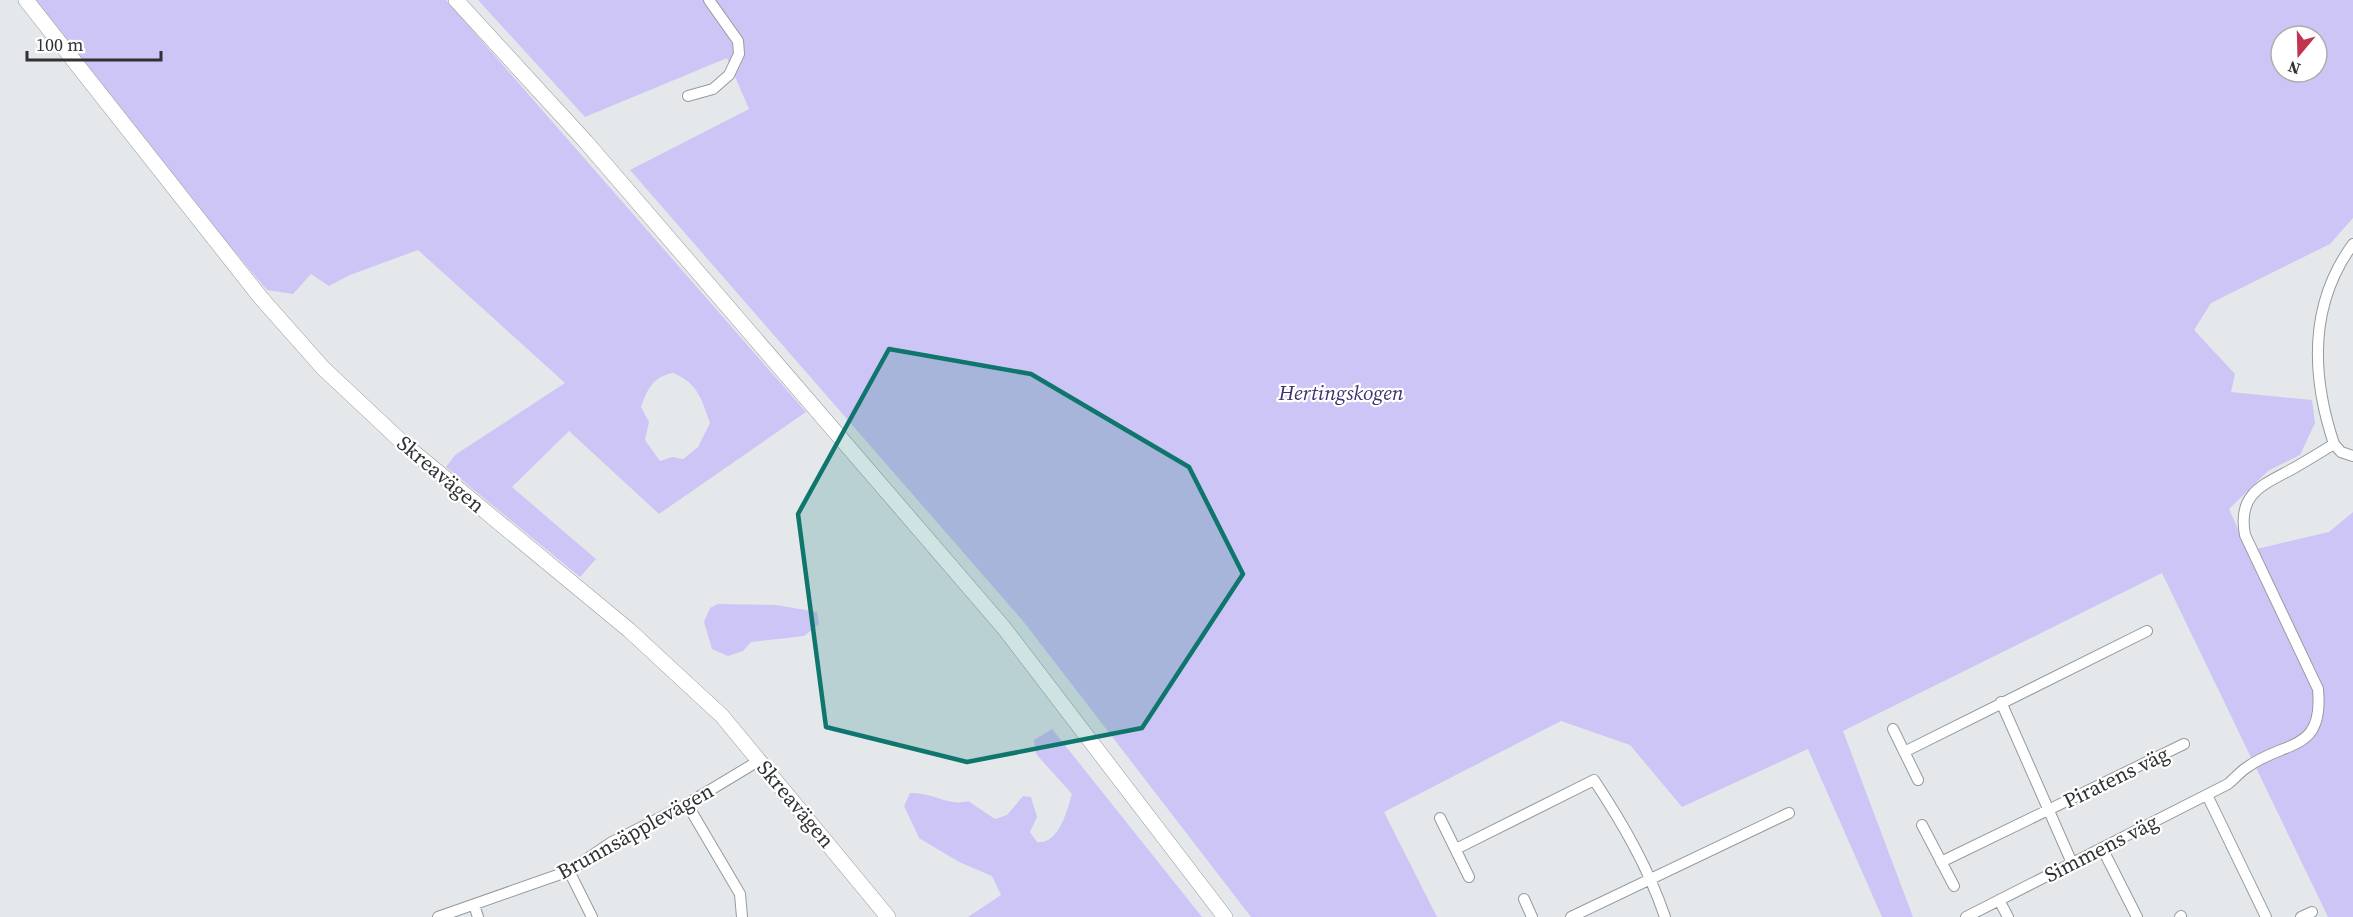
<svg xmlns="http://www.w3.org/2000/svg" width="2353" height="917" font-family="'Source Serif 4',serif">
	<rect width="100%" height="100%" fill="#e4e8eb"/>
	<path fill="#cdc5f6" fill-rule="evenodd" d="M 35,0 L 446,0 L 806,412 L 659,514 L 569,431 L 512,487 L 596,559 L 580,577 L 446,467 L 455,455 L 565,383 L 418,250 L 350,275 L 329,286 L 311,274 L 293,294 L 267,290 L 203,214 ZM 673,373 C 699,384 701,399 710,423 L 698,447 L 683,459 L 672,457 L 660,461 L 645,440 L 649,422 L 641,407 C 648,388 653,377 673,373 Z
		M 478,0 L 2353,0 L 2353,218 L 2330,244 L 2211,303 L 2194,330 L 2235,374 L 2231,392 L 2312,400 L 2315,423 L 2300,455 L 2268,471 L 2229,509 L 2248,551 L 2329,532 L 2353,512 L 2353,917 L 2328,917 L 2162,573 L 1843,731 L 1913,917 L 1882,917 L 1808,749 L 1682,807 L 1630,745 L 1561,721 L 1384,812 L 1437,917 L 1251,917 L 1023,621 L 630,170 L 749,109 L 727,58 L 585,117 ZM 2281,36 L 2317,36 L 2317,72 L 2281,72 Z
		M 718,604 L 776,605 L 817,612 L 819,624 L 804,636 L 751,642 L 743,651 L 728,656 L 712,649 L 704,622 L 710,608 Z
		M 1052,729 L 1202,917 L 968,917 L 1001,895 L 992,876 L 959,862 L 919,838 L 904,806 L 910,793 C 934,792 948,807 968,801 L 995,819 L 1007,815 L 1023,796 L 1031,797 L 1037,817 L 1030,832 L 1037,842 C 1059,845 1067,810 1072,794 L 1036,754 L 1034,740 Z"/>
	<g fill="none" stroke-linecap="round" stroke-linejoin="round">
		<defs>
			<path id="street" d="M 688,96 L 713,89 L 729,75 L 739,54 L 738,41 L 709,0
				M 2334,444 L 2341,452 L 2353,456
				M 2001,702 L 2072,863
				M 1893,729 L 1918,780
				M 1904,752 L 2147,631
				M 2207,795 L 2266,917
				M 687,804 L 740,894 L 742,917
				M 1440,818 L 1469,877
				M 1922,825 L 1954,886
				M 2102,848 L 2137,917
				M 1456,849 L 1594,780 C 1623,824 1648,867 1665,917
				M 1941,862 L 2184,744
				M 569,871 L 592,917
				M 1524,899 L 1532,917
				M 1999,900 L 2008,917
				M 474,905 L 478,917
				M 438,917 L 569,871 L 612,842 L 687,804 L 760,760
				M 1571,917 L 1789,813
				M 1966,917 L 2228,784 C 2234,779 2239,773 2246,768 C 2285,739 2324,754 2318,689 L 2245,535 C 2237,493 2263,485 2294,468 C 2308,460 2321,452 2334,444 C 2311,375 2309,304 2353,244
				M 2180,917 L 2181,916
				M 2301,917 L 2312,912"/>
			<path id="secondary" d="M 26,0 L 261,298 L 323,368 L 405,445 L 629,630 L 722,716 L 888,917
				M 456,0 L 586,142 L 1004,628 L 1225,917"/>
		</defs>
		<use href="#street" stroke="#969a9c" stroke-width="12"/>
		<use href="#secondary" stroke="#969a9c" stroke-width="16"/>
		<use href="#street" stroke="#fff" stroke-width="10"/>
		<use href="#secondary" stroke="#fff" stroke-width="15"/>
	</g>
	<path fill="#0f766e" fill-opacity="0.2" stroke="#0f766e" stroke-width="4.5" stroke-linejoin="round" d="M 889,349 L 1031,374 L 1189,467 L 1243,574 L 1142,728 L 967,762 L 826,727 L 798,514 Z"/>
	<g text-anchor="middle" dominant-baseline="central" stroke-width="4.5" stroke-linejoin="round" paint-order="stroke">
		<g font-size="21" font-style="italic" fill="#413171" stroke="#fff">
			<text x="1341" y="392">Hertingskogen</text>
		</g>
		<g font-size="21" fill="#2f3132" stroke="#fff">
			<text transform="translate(441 474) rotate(40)">Skreavägen</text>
			<text transform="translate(2116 777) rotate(-26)">Piratens väg</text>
			<text transform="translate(796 804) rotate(50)">Skreavägen</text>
			<text transform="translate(635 831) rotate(-29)">Brunnsäpplevägen</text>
			<text transform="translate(2101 848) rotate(-27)">Simmens väg</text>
		</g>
	</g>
	<g transform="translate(2299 54) rotate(199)"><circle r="28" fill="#ffffff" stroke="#acadad" stroke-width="1.5"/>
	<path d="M0-4.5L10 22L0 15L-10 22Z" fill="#c33250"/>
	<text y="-9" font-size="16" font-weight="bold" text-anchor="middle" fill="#2f3132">N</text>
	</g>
	<path d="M27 51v9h134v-9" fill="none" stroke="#2f3132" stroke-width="3"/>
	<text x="36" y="51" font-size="18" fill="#2f3132" stroke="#ffffff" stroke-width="4.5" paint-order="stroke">100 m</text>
</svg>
